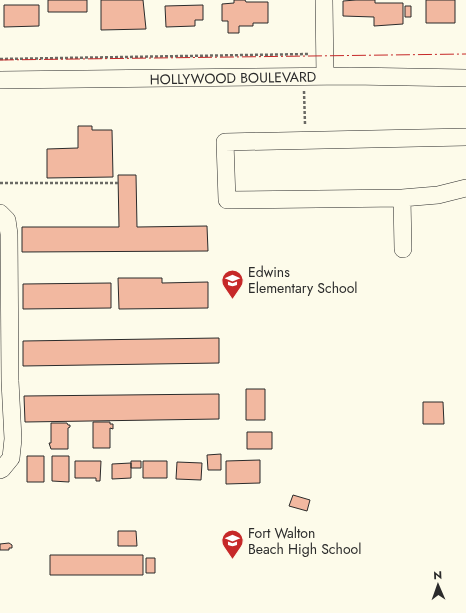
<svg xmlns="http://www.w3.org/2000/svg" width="466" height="613" font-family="Jost,sans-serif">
	<rect width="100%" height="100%" fill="#fdfbea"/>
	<path fill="#f2b8a0" stroke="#2b2b2b" d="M 48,0 L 87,0 L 87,12 L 48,12 Z
		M 101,0 L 143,0 L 146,29 L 101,30 Z
		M 234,0 L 245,0 L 246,2 L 268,2 L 268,23 L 253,23 L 253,26 L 239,26 L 239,33 L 228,33 L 228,21 L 222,21 L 222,4 L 234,3 Z
		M 356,0 L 375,0 L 375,3 L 403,3 L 403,24 L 374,26 L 374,17 L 343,16 L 343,1 Z
		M 426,0 L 455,0 L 455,23 L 426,23 Z
		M 4,5 L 39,5 L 39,26 L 4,27 Z
		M 203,5 L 203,20 L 195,20 L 195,26 L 166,27 L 165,6 Z
		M 405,6 L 411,6 L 411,17 L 405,17 Z
		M 78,126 L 92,126 L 92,130 L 112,130 L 113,177 L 47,178 L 47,149 L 78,148 Z
		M 118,175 L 136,175 L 137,227 L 207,226 L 208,251 L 22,252 L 22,227 L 119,227 Z
		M 118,278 L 162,278 L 162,283 L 208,282 L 208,308 L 119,309 Z
		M 111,283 L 111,308 L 23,309 L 23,284 Z
		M 219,338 L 219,363 L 23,366 L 23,341 Z
		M 246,389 L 265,389 L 265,420 L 246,420 Z
		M 219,394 L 219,419 L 25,422 L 24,396 Z
		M 423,402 L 443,402 L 444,424 L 423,424 Z
		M 93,422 L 110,422 L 110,424 L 113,424 L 113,429 L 110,428 L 110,448 L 93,448 Z
		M 51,423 L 67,423 L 68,425 L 70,425 L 70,427 L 68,428 L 68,449 L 51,449 L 49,443 L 51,443 Z
		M 247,432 L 272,432 L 272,449 L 247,449 Z
		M 221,454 L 221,470 L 208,470 L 207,455 Z
		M 27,456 L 44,456 L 44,482 L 27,482 Z
		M 52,456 L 69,456 L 69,482 L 52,481 Z
		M 260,460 L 260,483 L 226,484 L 226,461 Z
		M 75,461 L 101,461 L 100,481 L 96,481 L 96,478 L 75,478 Z
		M 131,461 L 141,461 L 141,468 L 131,468 Z
		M 143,461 L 167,461 L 167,478 L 143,478 Z
		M 177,462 L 202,463 L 201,480 L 176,479 Z
		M 131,463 L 131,478 L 112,479 L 112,464 Z
		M 293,495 L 310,500 L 307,511 L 289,506 Z
		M 118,531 L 136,531 L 137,546 L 118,546 Z
		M 9,543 L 12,545 L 12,548 L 9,548 L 9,550 L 0,550 L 0,544 Z
		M 50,555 L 143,555 L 143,575 L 50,575 Z
		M 146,558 L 155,558 L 155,573 L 146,573 Z"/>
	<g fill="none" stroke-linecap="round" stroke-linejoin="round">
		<defs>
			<path id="minor" d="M 324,0 L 325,76
				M 0,80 L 351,76 L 466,78
				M 466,137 L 225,142 L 227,200 L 402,198 L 438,195 L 466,188
				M 402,198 L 403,249
				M 0,213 L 7,220 L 9,234 L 10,381 L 13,439 L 11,458 L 2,469 L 0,470"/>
		</defs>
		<use href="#minor" stroke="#2b2b2b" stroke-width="18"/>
		<path stroke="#6a6964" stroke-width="2.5" stroke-dasharray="3 2" stroke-linecap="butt" d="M 0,59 L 309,54
			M 304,91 L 305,124
			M 0,183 L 118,183"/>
		<use href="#minor" stroke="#fdfbea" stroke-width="17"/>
		<path stroke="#c62828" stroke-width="1" stroke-dasharray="14 3 2 3" stroke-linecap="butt" d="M 0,60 L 466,54"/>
	</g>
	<defs>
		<symbol id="school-pin" viewBox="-11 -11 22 30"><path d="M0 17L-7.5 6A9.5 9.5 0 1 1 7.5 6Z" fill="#c62828" stroke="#fdfbea"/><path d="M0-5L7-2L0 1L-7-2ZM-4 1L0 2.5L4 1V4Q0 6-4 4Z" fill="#fff"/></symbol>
	</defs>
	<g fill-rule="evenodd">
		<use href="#school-pin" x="220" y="268" width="25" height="34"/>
		<use href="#school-pin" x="220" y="528" width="25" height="34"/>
	</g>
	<g text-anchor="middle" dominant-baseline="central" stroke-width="3" stroke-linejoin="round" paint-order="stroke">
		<g font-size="14" fill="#2b2b2b" stroke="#fdfbea">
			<text transform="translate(233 78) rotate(-1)">HOLLYWOOD BOULEVARD</text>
		</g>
		<g font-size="14" fill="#2b2b2b" stroke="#fdfbea" text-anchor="start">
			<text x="248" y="272">Edwins<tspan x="248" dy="16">Elementary School</tspan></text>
			<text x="248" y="533">Fort Walton<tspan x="248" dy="16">Beach High School</tspan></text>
		</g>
	</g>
	<g transform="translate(438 585) rotate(358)" stroke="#fdfbea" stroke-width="3" paint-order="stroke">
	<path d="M0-3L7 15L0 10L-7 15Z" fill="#2b2b2b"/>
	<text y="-6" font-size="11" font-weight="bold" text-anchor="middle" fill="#2b2b2b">N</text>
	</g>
</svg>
